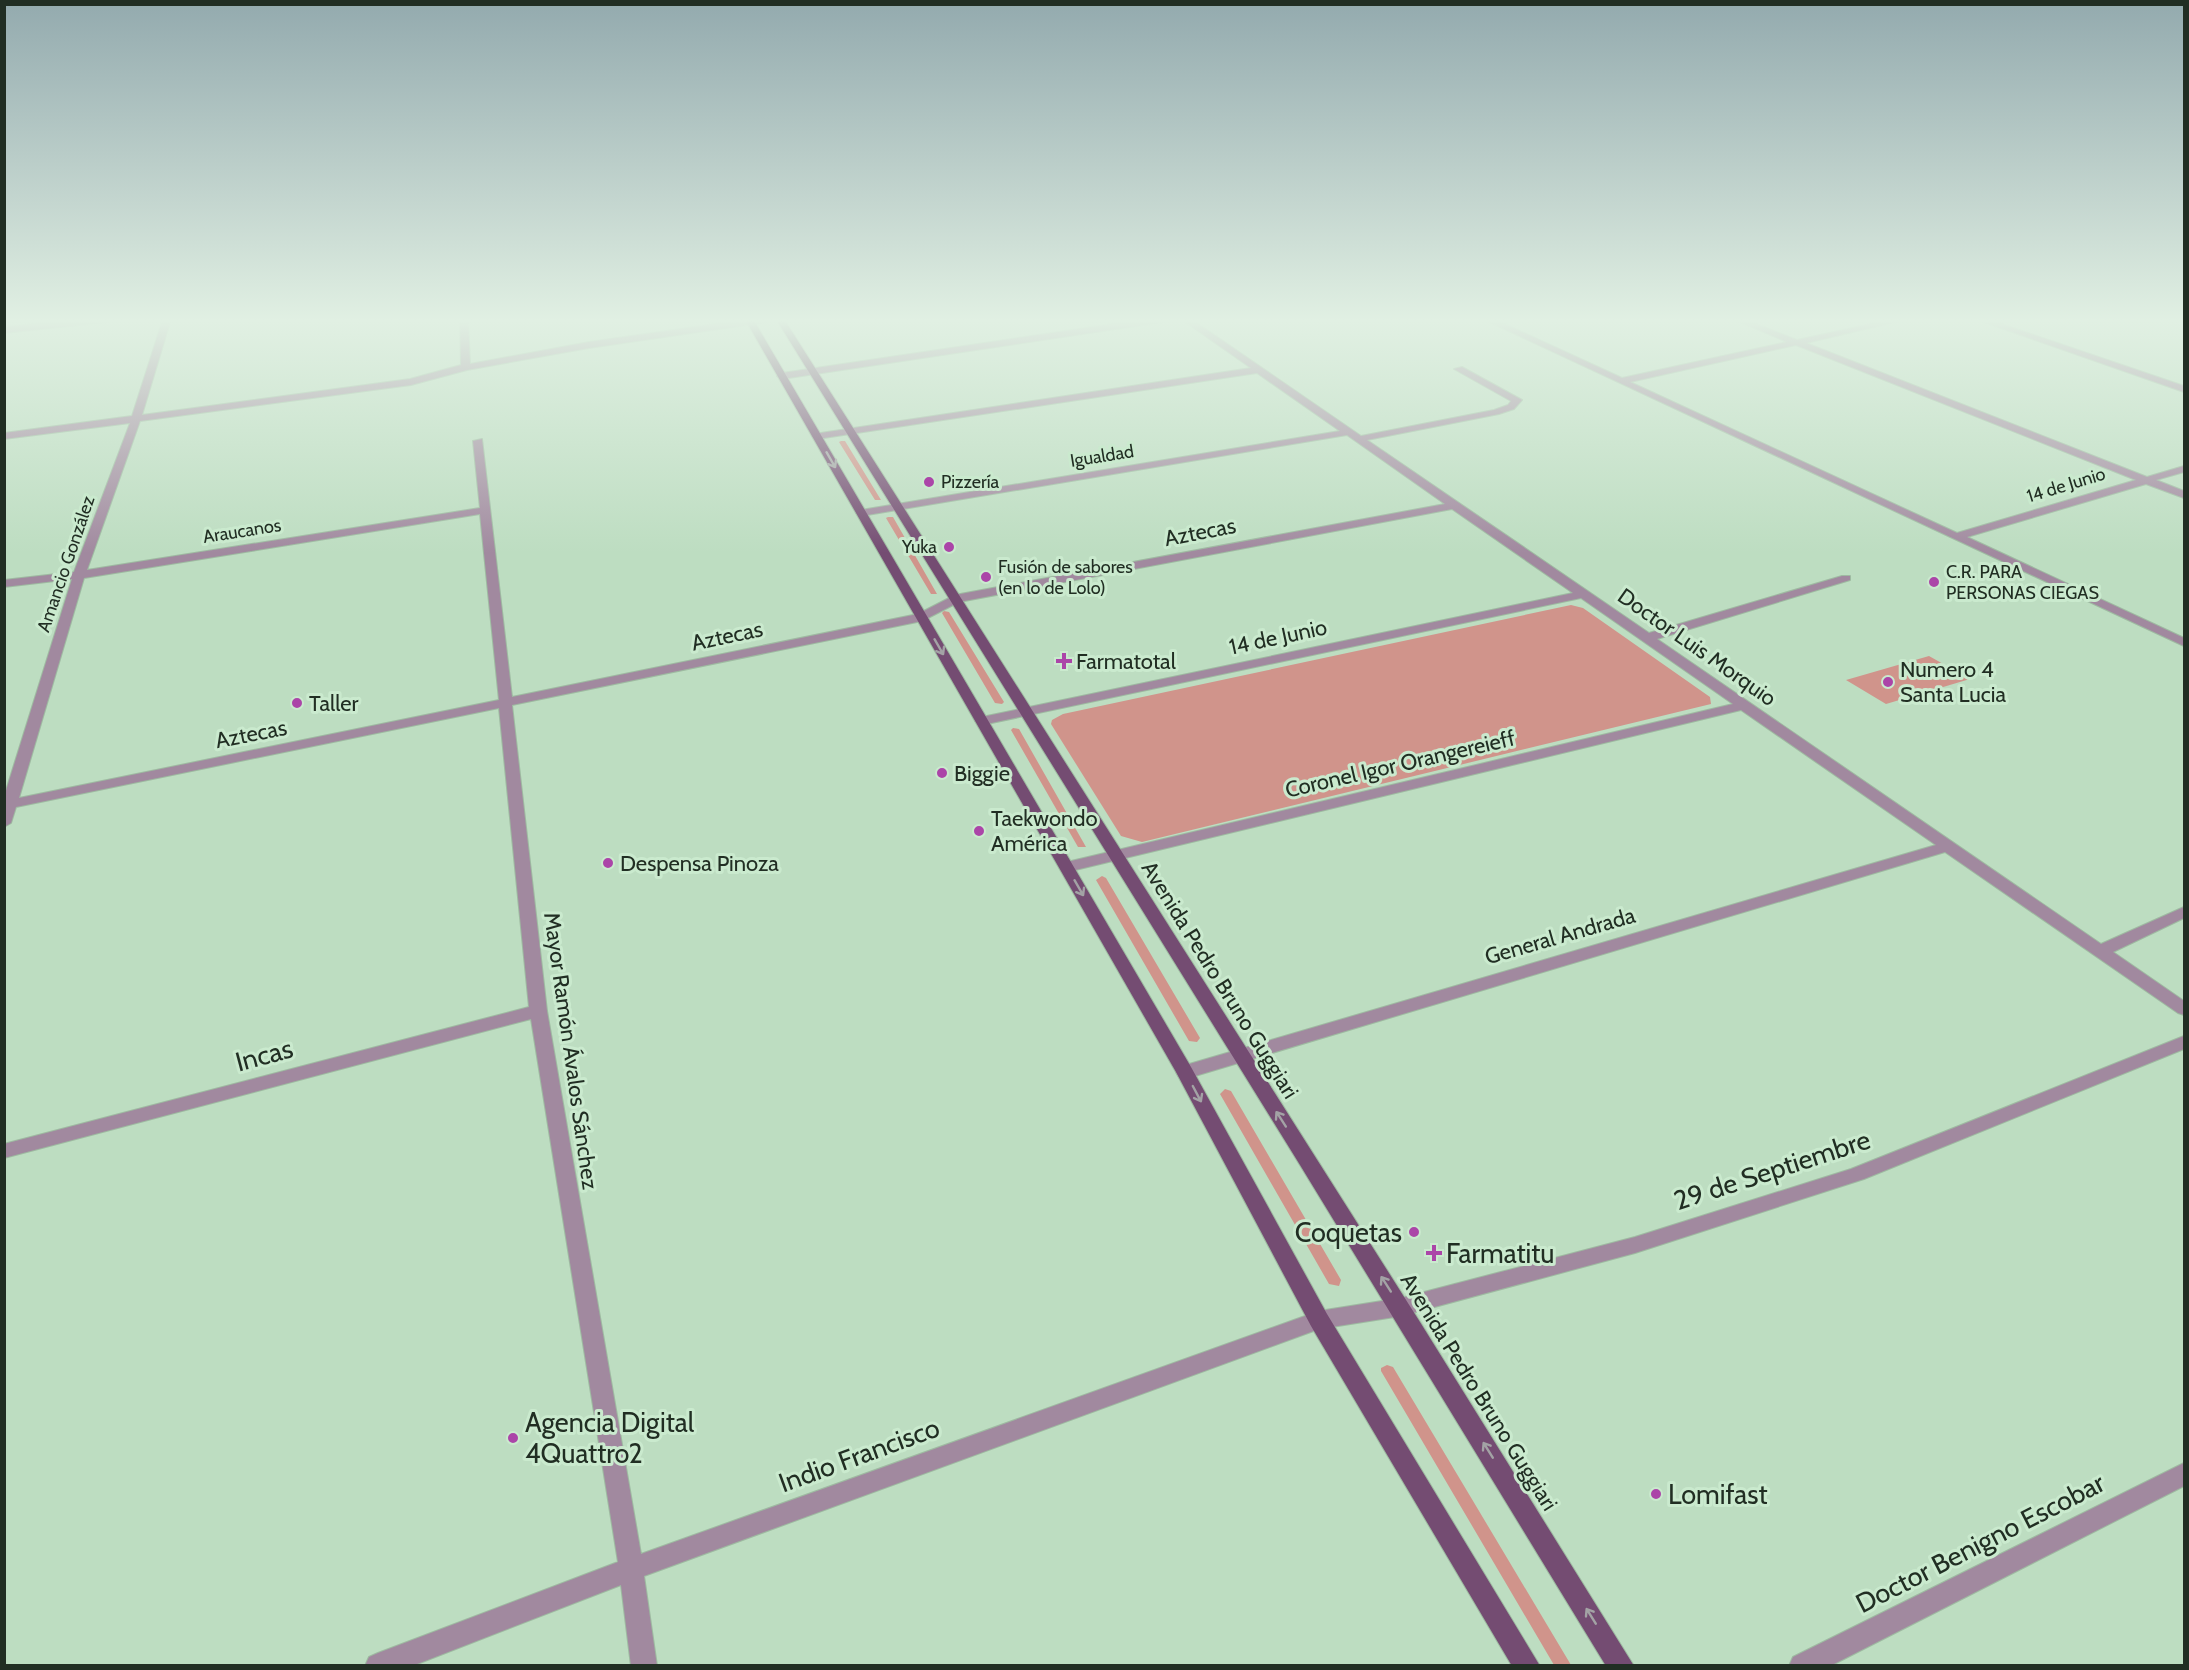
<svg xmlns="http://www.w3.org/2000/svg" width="2189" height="1670" font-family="Cabin,sans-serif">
	<rect width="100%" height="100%" fill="#bdddc1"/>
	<path fill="#d0948b" d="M 841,441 L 845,441 L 881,500 L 875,500 L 839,442 Z
		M 888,517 L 893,517 L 937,594 L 931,594 L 886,518 Z
		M 1571,605 L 1583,608 L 1710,697 L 1711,704 L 1142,842 L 1121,836 L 1051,724 L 1052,720 L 1063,714 Z
		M 944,611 L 949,612 L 1004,702 L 1002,704 L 995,703 L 942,613 Z
		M 1929,656 L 1970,679 L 1886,704 L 1846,680 Z
		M 1013,728 L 1019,729 L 1086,847 L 1078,847 L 1011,730 Z
		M 1102,876 L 1106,878 L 1200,1038 L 1197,1042 L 1189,1041 L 1096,880 Z
		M 1225,1089 L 1231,1091 L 1341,1280 L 1339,1286 L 1329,1284 L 1220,1094 Z
		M 1387,1365 L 1393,1367 L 1571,1665 L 1554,1665 L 1381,1371 L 1381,1368 Z"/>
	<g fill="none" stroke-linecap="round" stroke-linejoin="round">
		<defs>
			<path id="minor" d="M 84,319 L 111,319 L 107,322 L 4,333 L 4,327 Z
				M 163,319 L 171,319 L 142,415 L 410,379 L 461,365 L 460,319 L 468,319 L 470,364 L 589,342 L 750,319 L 771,319 L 767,322 L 589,348 L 467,370 L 411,385 L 140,421 L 87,570 L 480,508 L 473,441 L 482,439 L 512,697 L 918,614 L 955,595 L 1445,504 L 1347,435 L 861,516 L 856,513 L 861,510 L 1340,431 L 1257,373 L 817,439 L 812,436 L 814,434 L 1251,368 L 1181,319 L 1191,319 L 1361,436 L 1494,410 L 1508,405 L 1511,401 L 1454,369 L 1462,367 L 1522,400 L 1514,409 L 1499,414 L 1367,440 L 1649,633 L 1842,576 L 1850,576 L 1850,580 L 1657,639 L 2101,944 L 2184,907 L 2184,918 L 2113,952 L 2184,1001 L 2184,1015 L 2178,1013 L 1945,852 L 1185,1079 L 1179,1077 L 1176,1072 L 1179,1067 L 1936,845 L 1741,710 L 1067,872 L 1062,870 L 1059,867 L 1062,864 L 1067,862 L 1733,704 L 1581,598 L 982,725 L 975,721 L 982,717 L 1573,593 L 1452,509 L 959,602 L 922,621 L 512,705 L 547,1011 L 641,1554 L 1319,1311 L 1401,1298 L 1635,1237 L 1851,1169 L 2184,1036 L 2184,1049 L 1864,1179 L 1635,1253 L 1401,1316 L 1319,1329 L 644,1576 L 657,1666 L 631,1666 L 621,1585 L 412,1666 L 365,1666 L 369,1657 L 378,1653 L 618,1562 L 531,1019 L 4,1158 L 4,1144 L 529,1007 L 499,708 L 16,807 L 11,823 L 4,827 L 4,797 L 72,579 L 4,587 L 4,580 L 74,572 L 130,423 L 4,439 L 4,433 L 132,416 ZM 480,514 L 499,700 L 19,798 L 84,578 Z
				M 1146,319 L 1167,319 L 1163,322 L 782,379 L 777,376 L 782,373 Z
				M 1483,319 L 1494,319 L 1622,378 L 1787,342 L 1733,319 L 1744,319 L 1797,340 L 1893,319 L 1908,319 L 1806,343 L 2147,477 L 2184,466 L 2184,472 L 2156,480 L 2184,491 L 2184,498 L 2146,484 L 1967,537 L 2184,638 L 2184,646 ZM 1796,345 L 2136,480 L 1957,533 L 1630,382 Z
				M 1975,319 L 1987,319 L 2184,386 L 2184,392 Z
				M 2184,1463 L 2184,1486 L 1830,1666 L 1789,1666 L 1793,1657 Z"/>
			<path id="primary" d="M 745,319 L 753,319 L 1191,1067 L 1327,1314 L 1540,1666 L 1512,1666 L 1311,1326 L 1176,1072 Z
				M 776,319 L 784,319 L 1420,1322 L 1634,1666 L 1606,1666 L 1300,1165 Z"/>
		</defs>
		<use href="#minor" stroke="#9ebaa1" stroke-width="2"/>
		<use href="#primary" stroke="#9ebaa1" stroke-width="2"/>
		<use href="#minor" fill="#a1899f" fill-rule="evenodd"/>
		<use href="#primary" fill="#744c72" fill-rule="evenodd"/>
	</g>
	<defs><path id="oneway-shaft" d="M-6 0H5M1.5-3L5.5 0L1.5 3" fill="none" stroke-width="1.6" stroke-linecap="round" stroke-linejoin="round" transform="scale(1.5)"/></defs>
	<g stroke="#a3a3a5">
		<use href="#oneway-shaft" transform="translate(831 460) rotate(60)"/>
		<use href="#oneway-shaft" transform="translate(939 647) rotate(60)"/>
		<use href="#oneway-shaft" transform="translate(1079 888) rotate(60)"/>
		<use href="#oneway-shaft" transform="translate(1197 1094) rotate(62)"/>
		<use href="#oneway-shaft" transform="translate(1281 1119) rotate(-123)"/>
		<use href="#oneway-shaft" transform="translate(1386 1284) rotate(-123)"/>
		<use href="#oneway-shaft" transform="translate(1488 1450) rotate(-122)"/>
		<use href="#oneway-shaft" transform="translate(1591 1616) rotate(-122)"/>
	</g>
	<linearGradient id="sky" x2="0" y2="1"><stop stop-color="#93aaae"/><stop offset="0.58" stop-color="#e1f0e3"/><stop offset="1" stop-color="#e1f0e3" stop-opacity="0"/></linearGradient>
	<rect width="2189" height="553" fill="url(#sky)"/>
	<g fill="#ab45a8" stroke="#caeace" stroke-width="2">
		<circle cx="929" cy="482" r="6"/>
		<circle cx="949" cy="547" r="6"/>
		<circle cx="986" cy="577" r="6"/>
		<circle cx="1934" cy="582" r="6"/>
		<path d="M1061 652h6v6h6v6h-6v6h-6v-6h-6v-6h6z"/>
		<circle cx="1888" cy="682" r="6"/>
		<circle cx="297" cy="703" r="6"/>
		<circle cx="942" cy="773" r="6"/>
		<circle cx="979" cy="831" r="6"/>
		<circle cx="608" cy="863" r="6"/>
		<circle cx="1414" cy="1232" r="6"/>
		<path d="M1431 1244h6v6h6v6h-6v6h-6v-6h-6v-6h6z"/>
		<circle cx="513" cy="1438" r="6"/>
		<circle cx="1656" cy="1494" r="6"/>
	</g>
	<g text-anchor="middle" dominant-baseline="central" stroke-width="6" stroke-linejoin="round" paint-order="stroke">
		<g font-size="18" fill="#212e23" stroke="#caeace">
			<text transform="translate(1102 456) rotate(-9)">Igualdad</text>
			<text transform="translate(2066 485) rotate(-17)">14 de Junio</text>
			<text transform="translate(242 531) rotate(-9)">Araucanos</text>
			<text transform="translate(66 564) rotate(-71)">Amancio González</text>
		</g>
		<g font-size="18" fill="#212e23" stroke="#caeace" text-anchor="start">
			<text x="941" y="482">Pizzería</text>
			<text x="937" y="547" text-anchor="end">Yuka</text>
			<text x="998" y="567">Fusión de sabores<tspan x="998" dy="21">(en lo de Lolo)</tspan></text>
			<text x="1946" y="572">C.R. PARA<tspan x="1946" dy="21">PERSONAS CIEGAS</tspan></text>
		</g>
		<g font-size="22" fill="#212e23" stroke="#caeace">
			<text transform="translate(1200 532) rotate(-11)">Aztecas</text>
			<text transform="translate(727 636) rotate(-12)">Aztecas</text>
			<text transform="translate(1278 637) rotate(-12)">14 de Junio</text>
			<text transform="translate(1697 647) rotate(35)">Doctor Luis Morquio</text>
			<text transform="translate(251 734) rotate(-11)">Aztecas</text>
			<text transform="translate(1400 764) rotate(-13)">Coronel Igor Orangereieff</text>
			<text transform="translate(1560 936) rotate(-16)">General Andrada</text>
			<text transform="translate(1220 980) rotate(58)">Avenida Pedro Bruno Guggiari</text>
			<text transform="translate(571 1051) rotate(82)">Mayor Ramón Ávalos Sánchez</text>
			<text transform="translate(1479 1392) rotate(58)">Avenida Pedro Bruno Guggiari</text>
		</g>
		<g font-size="22" fill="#212e23" stroke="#caeace" text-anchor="start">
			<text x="1076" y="661">Farmatotal</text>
			<text x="1900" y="669">Numero 4<tspan x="1900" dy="25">Santa Lucia</tspan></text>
			<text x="309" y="703">Taller</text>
			<text x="954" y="773">Biggie</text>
			<text x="991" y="818">Taekwondo<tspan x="991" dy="25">América</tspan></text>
			<text x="620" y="863">Despensa Pinoza</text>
		</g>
		<g font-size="27" fill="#212e23" stroke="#caeace">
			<text transform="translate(264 1055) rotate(-15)">Incas</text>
			<text transform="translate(1772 1170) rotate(-18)">29 de Septiembre</text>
			<text transform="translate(859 1455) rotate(-20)">Indio Francisco</text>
			<text transform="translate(1980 1543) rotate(-27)">Doctor Benigno Escobar</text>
		</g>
		<g font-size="27" fill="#212e23" stroke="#caeace" text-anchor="start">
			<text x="1402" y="1232" text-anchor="end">Coquetas</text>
			<text x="1446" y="1253">Farmatitu</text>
			<text x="525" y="1422">Agencia Digital<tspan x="525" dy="31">4Quattro2</tspan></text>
			<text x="1668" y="1494">Lomifast</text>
		</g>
	</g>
	<rect width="2189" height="1670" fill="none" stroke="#212e23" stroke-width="12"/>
</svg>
